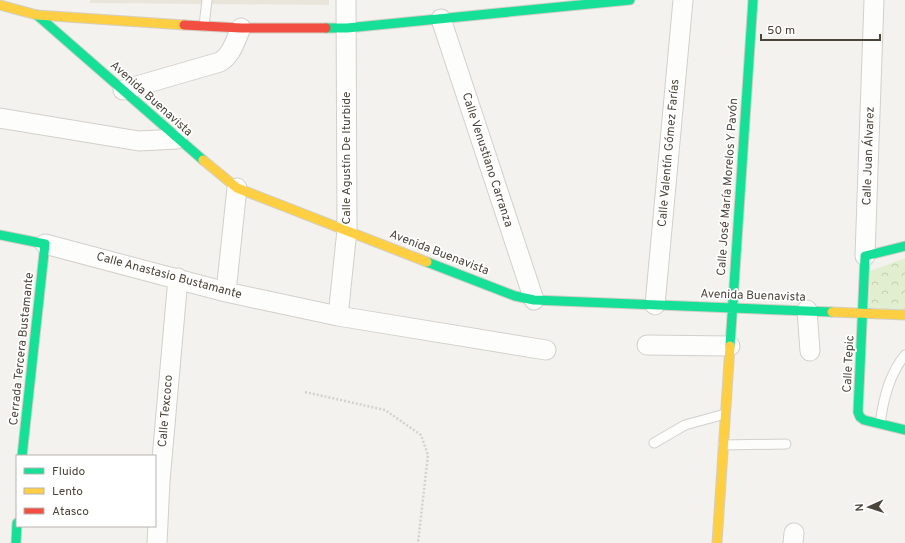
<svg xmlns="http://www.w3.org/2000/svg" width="905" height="543" font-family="Overpass,sans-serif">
	<defs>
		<pattern id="forest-crowns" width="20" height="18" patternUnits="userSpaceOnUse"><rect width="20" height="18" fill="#e1eecf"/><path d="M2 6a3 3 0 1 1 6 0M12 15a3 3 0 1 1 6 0" fill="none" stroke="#c3cdb2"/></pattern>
	</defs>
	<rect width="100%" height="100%" fill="#f4f2ee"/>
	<path fill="#eae5da" d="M 90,0 L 329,0 L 329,5 L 90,3 Z"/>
	<path fill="url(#forest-crowns)" d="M 905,258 L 905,310 L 869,309 L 870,271 Z"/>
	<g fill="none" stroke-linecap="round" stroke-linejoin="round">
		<defs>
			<path id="lane" d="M 204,26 L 207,0
				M 880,424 C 883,400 890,373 905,355
				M 654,443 L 685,425 L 725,414
				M 723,445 L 786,444"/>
			<path id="street" d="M 441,19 L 534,300
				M 123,90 L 220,62 C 232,55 235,41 241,28
				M 0,118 L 139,141 L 177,139
				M 45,244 L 226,292 L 338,316 L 546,350
				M 865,256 L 874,0
				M 226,292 L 237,188
				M 655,305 L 683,0
				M 807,310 L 810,351
				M 338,316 L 347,230 L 346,0
				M 647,345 L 730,346
				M 157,543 L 160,481 L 178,278
				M 793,543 L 794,533"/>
			<path id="fast" d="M 37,15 L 203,160
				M 326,28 L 347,28 L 630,0
				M 0,235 L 45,244 L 22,456
				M 905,246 L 865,256 L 858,412 L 860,417 L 864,420 L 905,430
				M 427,262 L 515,296 L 534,300 L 832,312
				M 730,346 L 753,0
				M 16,543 L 17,523"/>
			<path id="slow" d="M 0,5 L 37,15 L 184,25
				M 203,160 L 237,188 L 427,262
				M 832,312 L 905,315
				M 717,543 L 730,346"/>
			<path id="jam" d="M 184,25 L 241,28 L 326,28"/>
		</defs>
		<use href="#lane" stroke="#d2d0cb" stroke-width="11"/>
		<use href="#street" stroke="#d2d0cb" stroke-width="21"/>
		<use href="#fast" stroke="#d3cfc5" stroke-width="11"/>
		<use href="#slow" stroke="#d3cfc5" stroke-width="11"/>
		<use href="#jam" stroke="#d3cfc5" stroke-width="11"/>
		<path stroke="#d3d2cc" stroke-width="2.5" stroke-dasharray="2 2" stroke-linecap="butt" d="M 305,392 L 385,410 L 421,435 L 428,455 L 418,543"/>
		<use href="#lane" stroke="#fdfdfc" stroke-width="9"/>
		<use href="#street" stroke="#fdfdfc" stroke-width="19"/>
		<use href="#fast" stroke="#16e098" stroke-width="9"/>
		<use href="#slow" stroke="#ffcf43" stroke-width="9"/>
		<use href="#jam" stroke="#f24e42" stroke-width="9"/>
	</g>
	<g text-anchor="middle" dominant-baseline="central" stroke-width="3.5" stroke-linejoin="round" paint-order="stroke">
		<g font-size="12" fill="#4b4439" stroke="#fff">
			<text transform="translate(151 99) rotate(42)">Avenida Buenavista</text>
			<text transform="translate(669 153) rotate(-85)">Calle Valentín Gómez Farías</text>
			<text transform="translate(869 156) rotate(-88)">Calle Juan Álvarez</text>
			<text transform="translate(347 158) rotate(-90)">Calle Agustín De Iturbide</text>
			<text transform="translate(487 160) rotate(72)">Calle Venustiano Carranza</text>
			<text transform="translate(728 187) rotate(-86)">Calle José María Morelos Y Pavón</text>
			<text transform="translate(439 253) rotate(21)">Avenida Buenavista</text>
			<text transform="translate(169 276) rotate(15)">Calle Anastasio Bustamante</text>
			<text transform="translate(753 296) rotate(2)">Avenida Buenavista</text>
			<text transform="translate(22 349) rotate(-84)">Cerrada Tercera Bustamante</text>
			<text transform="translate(849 364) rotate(-87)">Calle Tepic</text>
			<text transform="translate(166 411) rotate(-85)">Calle Texcoco</text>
		</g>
	</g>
	<rect x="16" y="455" width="140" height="72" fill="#ffffff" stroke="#b7b4b0"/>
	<rect x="24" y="468" width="20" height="6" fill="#16e098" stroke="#b7b4b0"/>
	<text x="52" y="475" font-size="12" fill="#4b4439">Fluido</text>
	<rect x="24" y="488" width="20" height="6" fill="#ffcf43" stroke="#b7b4b0"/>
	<text x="52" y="495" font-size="12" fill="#4b4439">Lento</text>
	<rect x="24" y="508" width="20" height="6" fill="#f24e42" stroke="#b7b4b0"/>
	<text x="52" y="515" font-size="12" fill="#4b4439">Atasco</text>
	<g transform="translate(869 507) rotate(267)" stroke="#ffffff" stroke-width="3" paint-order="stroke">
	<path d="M0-3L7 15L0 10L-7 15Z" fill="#4b4439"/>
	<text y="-6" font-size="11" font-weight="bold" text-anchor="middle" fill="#4b4439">N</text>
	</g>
	<path d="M761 34v6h119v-6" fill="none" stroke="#4b4439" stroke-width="2"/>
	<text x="767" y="34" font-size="12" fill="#4b4439" stroke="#ffffff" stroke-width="3" paint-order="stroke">50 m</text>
</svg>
